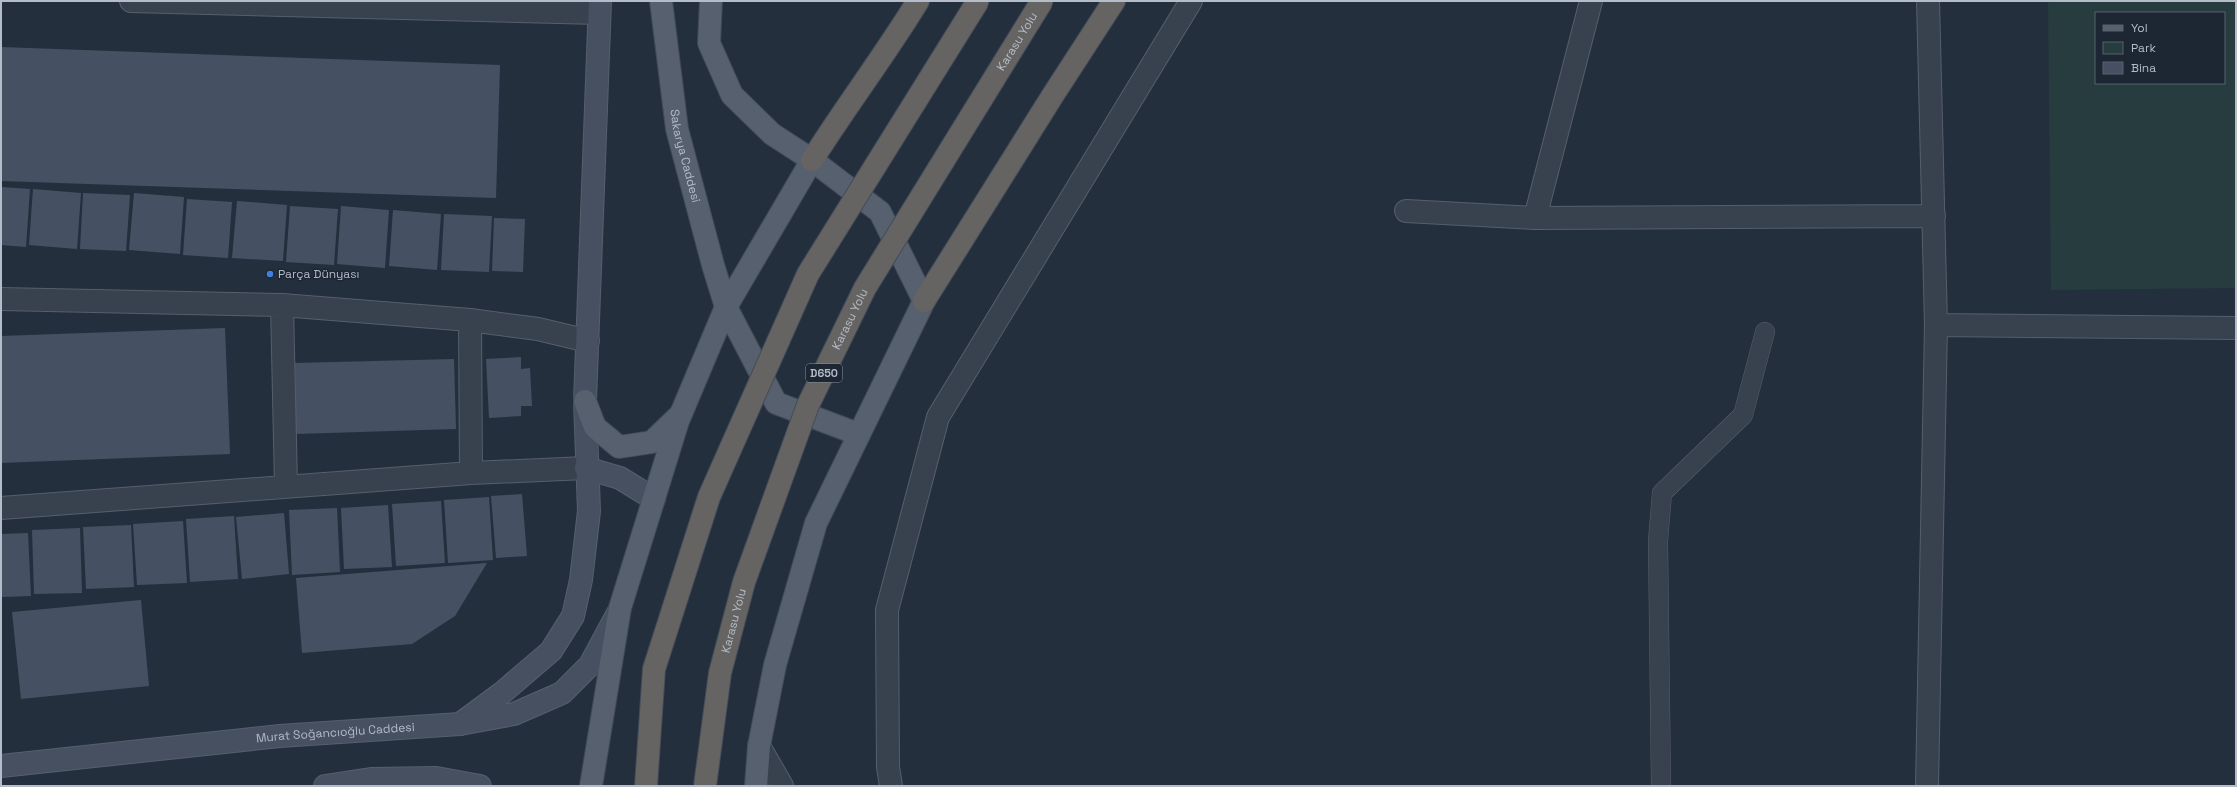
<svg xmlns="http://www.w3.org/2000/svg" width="2237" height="787" font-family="'Space Grotesk',sans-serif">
	<rect width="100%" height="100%" fill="#242f3e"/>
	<path fill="#263c3f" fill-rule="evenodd" d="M 2048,1 L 2236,1 L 2236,288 L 2051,290 ZM 2096,13 L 2224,13 L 2224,83 L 2096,83 Z"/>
	<path fill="#455162" d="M 1,47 L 500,65 L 496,198 L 1,181 Z
		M 1,187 L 30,189 L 26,247 L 1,245 Z
		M 33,189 L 81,193 L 77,249 L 29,245 Z
		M 83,193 L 130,195 L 126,251 L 80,249 Z
		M 134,193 L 184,197 L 180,254 L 129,250 Z
		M 187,199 L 232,202 L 228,258 L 183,255 Z
		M 237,201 L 287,205 L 283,261 L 232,258 Z
		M 290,206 L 338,209 L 334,265 L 286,262 Z
		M 341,206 L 389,210 L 385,268 L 337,264 Z
		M 393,210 L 441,214 L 437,270 L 389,266 Z
		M 444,214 L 492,216 L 489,272 L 441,270 Z
		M 494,218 L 525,219 L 523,272 L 492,271 Z
		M 225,328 L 230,454 L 1,463 L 1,336 Z
		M 521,357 L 521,369 L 530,368 L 532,406 L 521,406 L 521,416 L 489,418 L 486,359 Z
		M 454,359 L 456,429 L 296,434 L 295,363 Z
		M 522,494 L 527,556 L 496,558 L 491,496 Z
		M 489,497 L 493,560 L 448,563 L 444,500 Z
		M 441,501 L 445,563 L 396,566 L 392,504 Z
		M 388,505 L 392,567 L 344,569 L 341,508 Z
		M 337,508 L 340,572 L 292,575 L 289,510 Z
		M 284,513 L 289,574 L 242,579 L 236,517 Z
		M 234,516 L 238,579 L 190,582 L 186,519 Z
		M 183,521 L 187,583 L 137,585 L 133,524 Z
		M 131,525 L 134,587 L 86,589 L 83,527 Z
		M 80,528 L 82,593 L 34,594 L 32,530 Z
		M 28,533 L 31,596 L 1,597 L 1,534 Z
		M 487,563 L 455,616 L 412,644 L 302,653 L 296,578 Z
		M 141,600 L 149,686 L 21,699 L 12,612 Z"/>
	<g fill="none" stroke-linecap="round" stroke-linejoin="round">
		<defs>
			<path id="service" d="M 1661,786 L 1658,541 L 1662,493 L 1743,415 L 1765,332"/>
			<path id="minor" d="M 131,1 L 599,13
				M 1406,211 L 1535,218 L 1934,216
				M 1535,218 L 1591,1
				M 1,299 L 282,305 L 470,320 L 538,329 L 588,341
				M 282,305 L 286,486
				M 470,320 L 471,473
				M 1936,325 L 2236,328
				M 1,508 L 471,473 L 586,468
				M 891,786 L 888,767 L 887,610 L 938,417 L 1191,1
				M 1927,786 L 1936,325 L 1928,1"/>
			<path id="tertiary" d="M 759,746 L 782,786"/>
			<g id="secondary">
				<path d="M 586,468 L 620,478 L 654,499"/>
				<path d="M 460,724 L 502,693 L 551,651 L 573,616 L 581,580 L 589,511 L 585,401 L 600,1"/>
				<path id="s1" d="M 1,766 L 280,736 L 460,724 L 514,714 L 562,693 L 590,665 L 618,613"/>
				<path d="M 325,786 L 371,779 L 436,778 L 480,786"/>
			</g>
			<g id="primary">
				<path id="s2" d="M 661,1 L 677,129 L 713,265 L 726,307 L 776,403 L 858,434"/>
				<path d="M 711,1 L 709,43 L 732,95 L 772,134 L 812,160 L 880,212 L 924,301 L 816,523 L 775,665 L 759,746 L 756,786"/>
				<path d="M 585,401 L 595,427 L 619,447 L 652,442 L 679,416"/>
				<path d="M 591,786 L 620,608 L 678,421 L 726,307 L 812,160"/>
			</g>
			<path id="trunk" d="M 812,160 C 846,106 885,55 918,1
				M 924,301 L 1053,95 L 1114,1"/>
		</defs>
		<use href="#service" stroke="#565f6c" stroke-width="20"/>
		<use href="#minor" stroke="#565f6c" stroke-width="24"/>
		<use href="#tertiary" stroke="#565f6c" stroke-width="24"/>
		<use href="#secondary" stroke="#565f6c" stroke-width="24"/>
		<use href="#primary" stroke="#414a57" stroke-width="24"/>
		<use href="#trunk" stroke="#434c59" stroke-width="24"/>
		<use href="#service" stroke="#38414e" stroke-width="19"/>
		<use href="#minor" stroke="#38414e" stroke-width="22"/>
		<use href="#tertiary" stroke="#38414e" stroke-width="22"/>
		<use href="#secondary" stroke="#465061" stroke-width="22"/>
		<use href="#primary" stroke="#56606e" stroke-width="22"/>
		<use href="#trunk" stroke="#656462" stroke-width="22"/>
		<defs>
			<g id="trunk-bridge">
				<path d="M 646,786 L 654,669 L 709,497 L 808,274 L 978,1"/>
				<path id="s3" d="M 705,786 L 720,673 L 744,582 L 808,405 L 865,288 L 1042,1"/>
			</g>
		</defs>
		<use href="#trunk-bridge" stroke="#434c59" stroke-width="24" stroke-linecap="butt"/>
		<use href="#trunk-bridge" stroke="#656462" stroke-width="22"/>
	</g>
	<circle fill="#3f7fe0" stroke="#1d2633" stroke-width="1.5" cx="270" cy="274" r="4"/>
	<g text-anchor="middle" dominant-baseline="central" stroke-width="3" stroke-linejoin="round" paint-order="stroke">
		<rect fill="#1d2633" stroke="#878f9c" stroke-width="1" x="806" y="364" width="36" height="18" rx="3"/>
		<g font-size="11" font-weight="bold" fill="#b4bcc9">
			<text x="824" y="373">D650</text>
		</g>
		<g font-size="12" fill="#b4bcc9" stroke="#1d2633">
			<text stroke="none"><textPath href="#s3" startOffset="816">Karasu Yolu</textPath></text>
			<text stroke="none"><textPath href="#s2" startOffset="157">Sakarya Caddesi</textPath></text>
			<text stroke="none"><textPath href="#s3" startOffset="492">Karasu Yolu</textPath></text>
			<text stroke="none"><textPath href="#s3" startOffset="168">Karasu Yolu</textPath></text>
			<text stroke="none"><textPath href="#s1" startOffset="336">Murat Soğancıoğlu Caddesi</textPath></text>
		</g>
		<g font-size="12" fill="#b4bcc9" stroke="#1d2633" text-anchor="start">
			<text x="278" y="274">Parça Dünyası</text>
		</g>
	</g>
	<rect width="2237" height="787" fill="none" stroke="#b4bcc9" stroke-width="4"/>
	<rect x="2095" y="12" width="130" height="72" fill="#1d2633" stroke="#59626f"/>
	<rect x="2103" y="25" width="20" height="6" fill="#56606e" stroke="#59626f"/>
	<text x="2131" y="32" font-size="12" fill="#b4bcc9">Yol</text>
	<rect x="2103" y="42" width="20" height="12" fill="#263c3f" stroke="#59626f"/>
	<text x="2131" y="52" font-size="12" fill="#b4bcc9">Park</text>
	<rect x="2103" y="62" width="20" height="12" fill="#455162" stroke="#59626f"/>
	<text x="2131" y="72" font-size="12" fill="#b4bcc9">Bina</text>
</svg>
